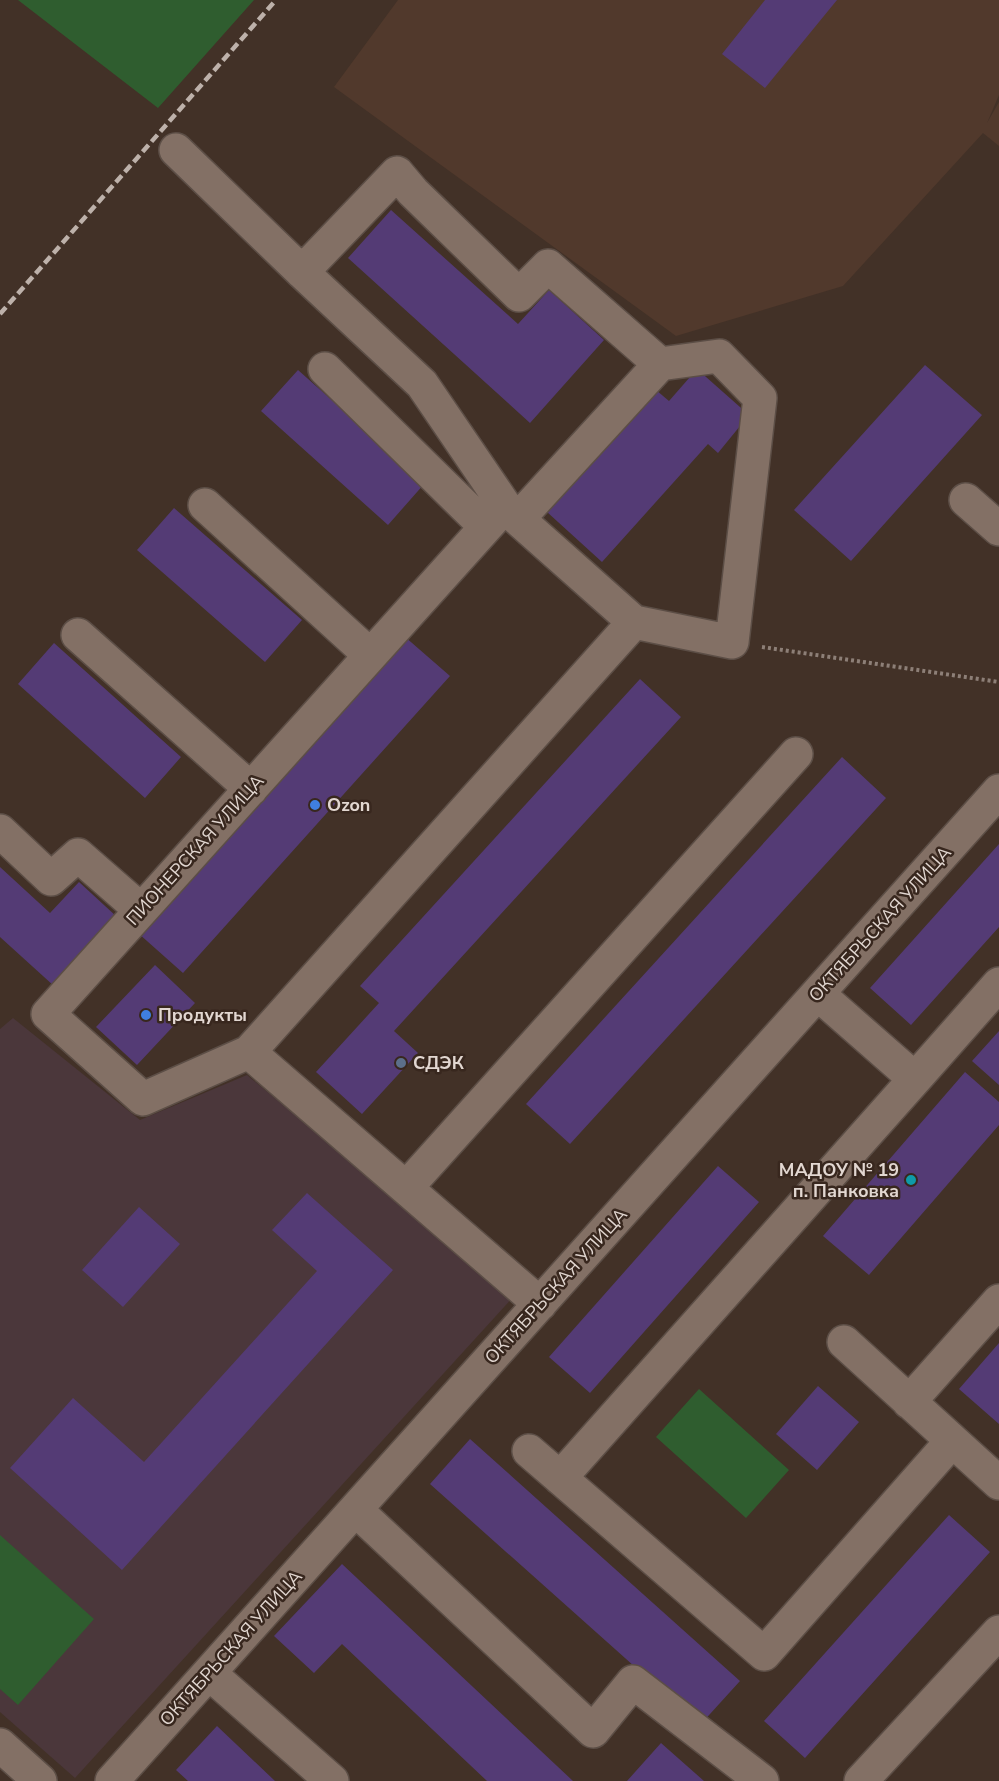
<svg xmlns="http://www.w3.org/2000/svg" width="999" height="1781" font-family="'Nunito Sans',sans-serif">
	<rect width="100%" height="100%" fill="#423127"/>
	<path fill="#51392c" d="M 398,0 L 999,0 L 999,95 L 987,123 L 999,102 L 999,146 L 983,133 L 843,286 L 676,336 L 334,87 Z"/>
	<path fill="#4b373b" d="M 13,1018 L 140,1120 L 247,1075 L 514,1296 L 75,1778 L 0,1712 L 0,1029 Z"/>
	<path fill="#2f5d2f" d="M 18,0 L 254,0 L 158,108 Z
		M 699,1389 L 789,1470 L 746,1518 L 656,1437 Z
		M 0,1535 L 94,1619 L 18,1705 L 0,1689 Z"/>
	<path fill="#543b75" d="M 765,0 L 837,0 L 765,88 L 722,54 Z
		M 391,210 L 518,324 L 549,290 L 604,340 L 530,423 L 348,258 Z
		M 925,365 L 982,415 L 851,561 L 794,510 Z
		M 697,369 L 749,415 L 718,453 L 708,444 L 602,562 L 547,512 L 656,390 L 669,401 Z
		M 298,370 L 425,483 L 388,525 L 261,411 Z
		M 174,508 L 302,620 L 265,662 L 137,550 Z
		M 404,636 L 450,676 L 183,973 L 138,933 Z
		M 54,643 L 181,757 L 145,798 L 18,684 Z
		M 640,679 L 681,717 L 394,1031 L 418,1053 L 362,1114 L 316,1072 L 379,1003 L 360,986 Z
		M 842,757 L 886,798 L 570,1144 L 526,1104 Z
		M 999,844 L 999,927 L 911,1025 L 870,988 Z
		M 0,867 L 50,913 L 79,882 L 117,917 L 54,986 L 0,937 Z
		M 155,965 L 195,1003 L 137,1065 L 96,1027 Z
		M 999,1031 L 999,1085 L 972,1061 Z
		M 965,1072 L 999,1102 L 999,1125 L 869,1275 L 823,1236 Z
		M 718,1166 L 759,1202 L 590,1393 L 549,1357 Z
		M 307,1193 L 393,1270 L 122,1570 L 10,1468 L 73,1398 L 144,1462 L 317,1271 L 272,1230 Z
		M 139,1207 L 180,1244 L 123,1307 L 82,1270 Z
		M 999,1343 L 999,1424 L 959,1389 Z
		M 818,1386 L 859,1422 L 817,1470 L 776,1434 Z
		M 470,1439 L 740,1681 L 700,1725 L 430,1484 Z
		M 949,1515 L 990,1552 L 805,1758 L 764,1721 Z
		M 342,1564 L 573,1781 L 487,1781 L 342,1644 L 314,1673 L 274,1636 Z
		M 217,1726 L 275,1781 L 188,1781 L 176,1770 Z
		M 661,1743 L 704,1781 L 627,1781 Z"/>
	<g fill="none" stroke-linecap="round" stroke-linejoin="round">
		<defs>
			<path id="minor" d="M 176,150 L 302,272 L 422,384 L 505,506 L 518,519 L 634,622 L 732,642 L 760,398 L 719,356 L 660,364 L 518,519
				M 302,272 L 397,173 L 413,192 L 519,295 L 548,266 L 660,364
				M 325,369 L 486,527
				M 966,500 L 999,529
				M 205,505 L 370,655
				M 78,635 L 251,789
				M 0,831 L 51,879 L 78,855 L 141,910
				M 249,1052 L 143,1099 L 48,1014 L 505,506
				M 915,1079 L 999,984
				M 406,1188 L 796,754
				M 540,1304 L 249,1052 L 634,622
				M 844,1342 L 999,1483
				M 909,1402 L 999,1301
				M 529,1451 L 764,1654 L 952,1441
				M 560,1478 L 915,1079 L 818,994
				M 356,1510 L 593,1731 L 633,1682 L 762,1781
				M 209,1673 L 332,1781
				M 0,1745 L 40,1781
				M 112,1781 L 999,791
				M 861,1781 L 999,1632"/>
		</defs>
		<use href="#minor" stroke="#5c4e46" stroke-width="36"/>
		<path stroke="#8d7f77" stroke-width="4" stroke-dasharray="3 3" stroke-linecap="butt" d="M 762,647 L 999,682"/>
		<use href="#minor" stroke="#837065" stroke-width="33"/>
		<path stroke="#bdb1aa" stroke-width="4.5" stroke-dasharray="9 4.5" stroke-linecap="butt" d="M 0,314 L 276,0"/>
	</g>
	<g fill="#3f7fe0" stroke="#38271e" stroke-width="2">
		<circle cx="315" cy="805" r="6"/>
		<circle cx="146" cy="1015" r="6"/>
	</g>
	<circle fill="#5c6f8a" stroke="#38271e" stroke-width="2" cx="401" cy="1063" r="6"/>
	<circle fill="#0f9aa8" stroke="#38271e" stroke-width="2" cx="911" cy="1180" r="6"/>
	<g text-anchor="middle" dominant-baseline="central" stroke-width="5" stroke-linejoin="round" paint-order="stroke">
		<g font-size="18" font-weight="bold" fill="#e2d7d1" stroke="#38271e" text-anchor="start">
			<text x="327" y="805">Ozon</text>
			<text x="158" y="1015">Продукты</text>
			<text x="413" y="1063">СДЭК</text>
			<text x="899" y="1170" text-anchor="end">МАДОУ № 19<tspan x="899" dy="21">п. Панковка</tspan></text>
		</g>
		<g font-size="18" fill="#e2d7d1" stroke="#38271e">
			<text transform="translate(195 850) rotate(-48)">ПИОНЕРСКАЯ УЛИЦА</text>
			<text transform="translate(880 924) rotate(-48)">ОКТЯБРЬСКАЯ УЛИЦА</text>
			<text transform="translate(556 1286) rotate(-48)">ОКТЯБРЬСКАЯ УЛИЦА</text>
			<text transform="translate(231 1648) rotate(-48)">ОКТЯБРЬСКАЯ УЛИЦА</text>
		</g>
	</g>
</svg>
